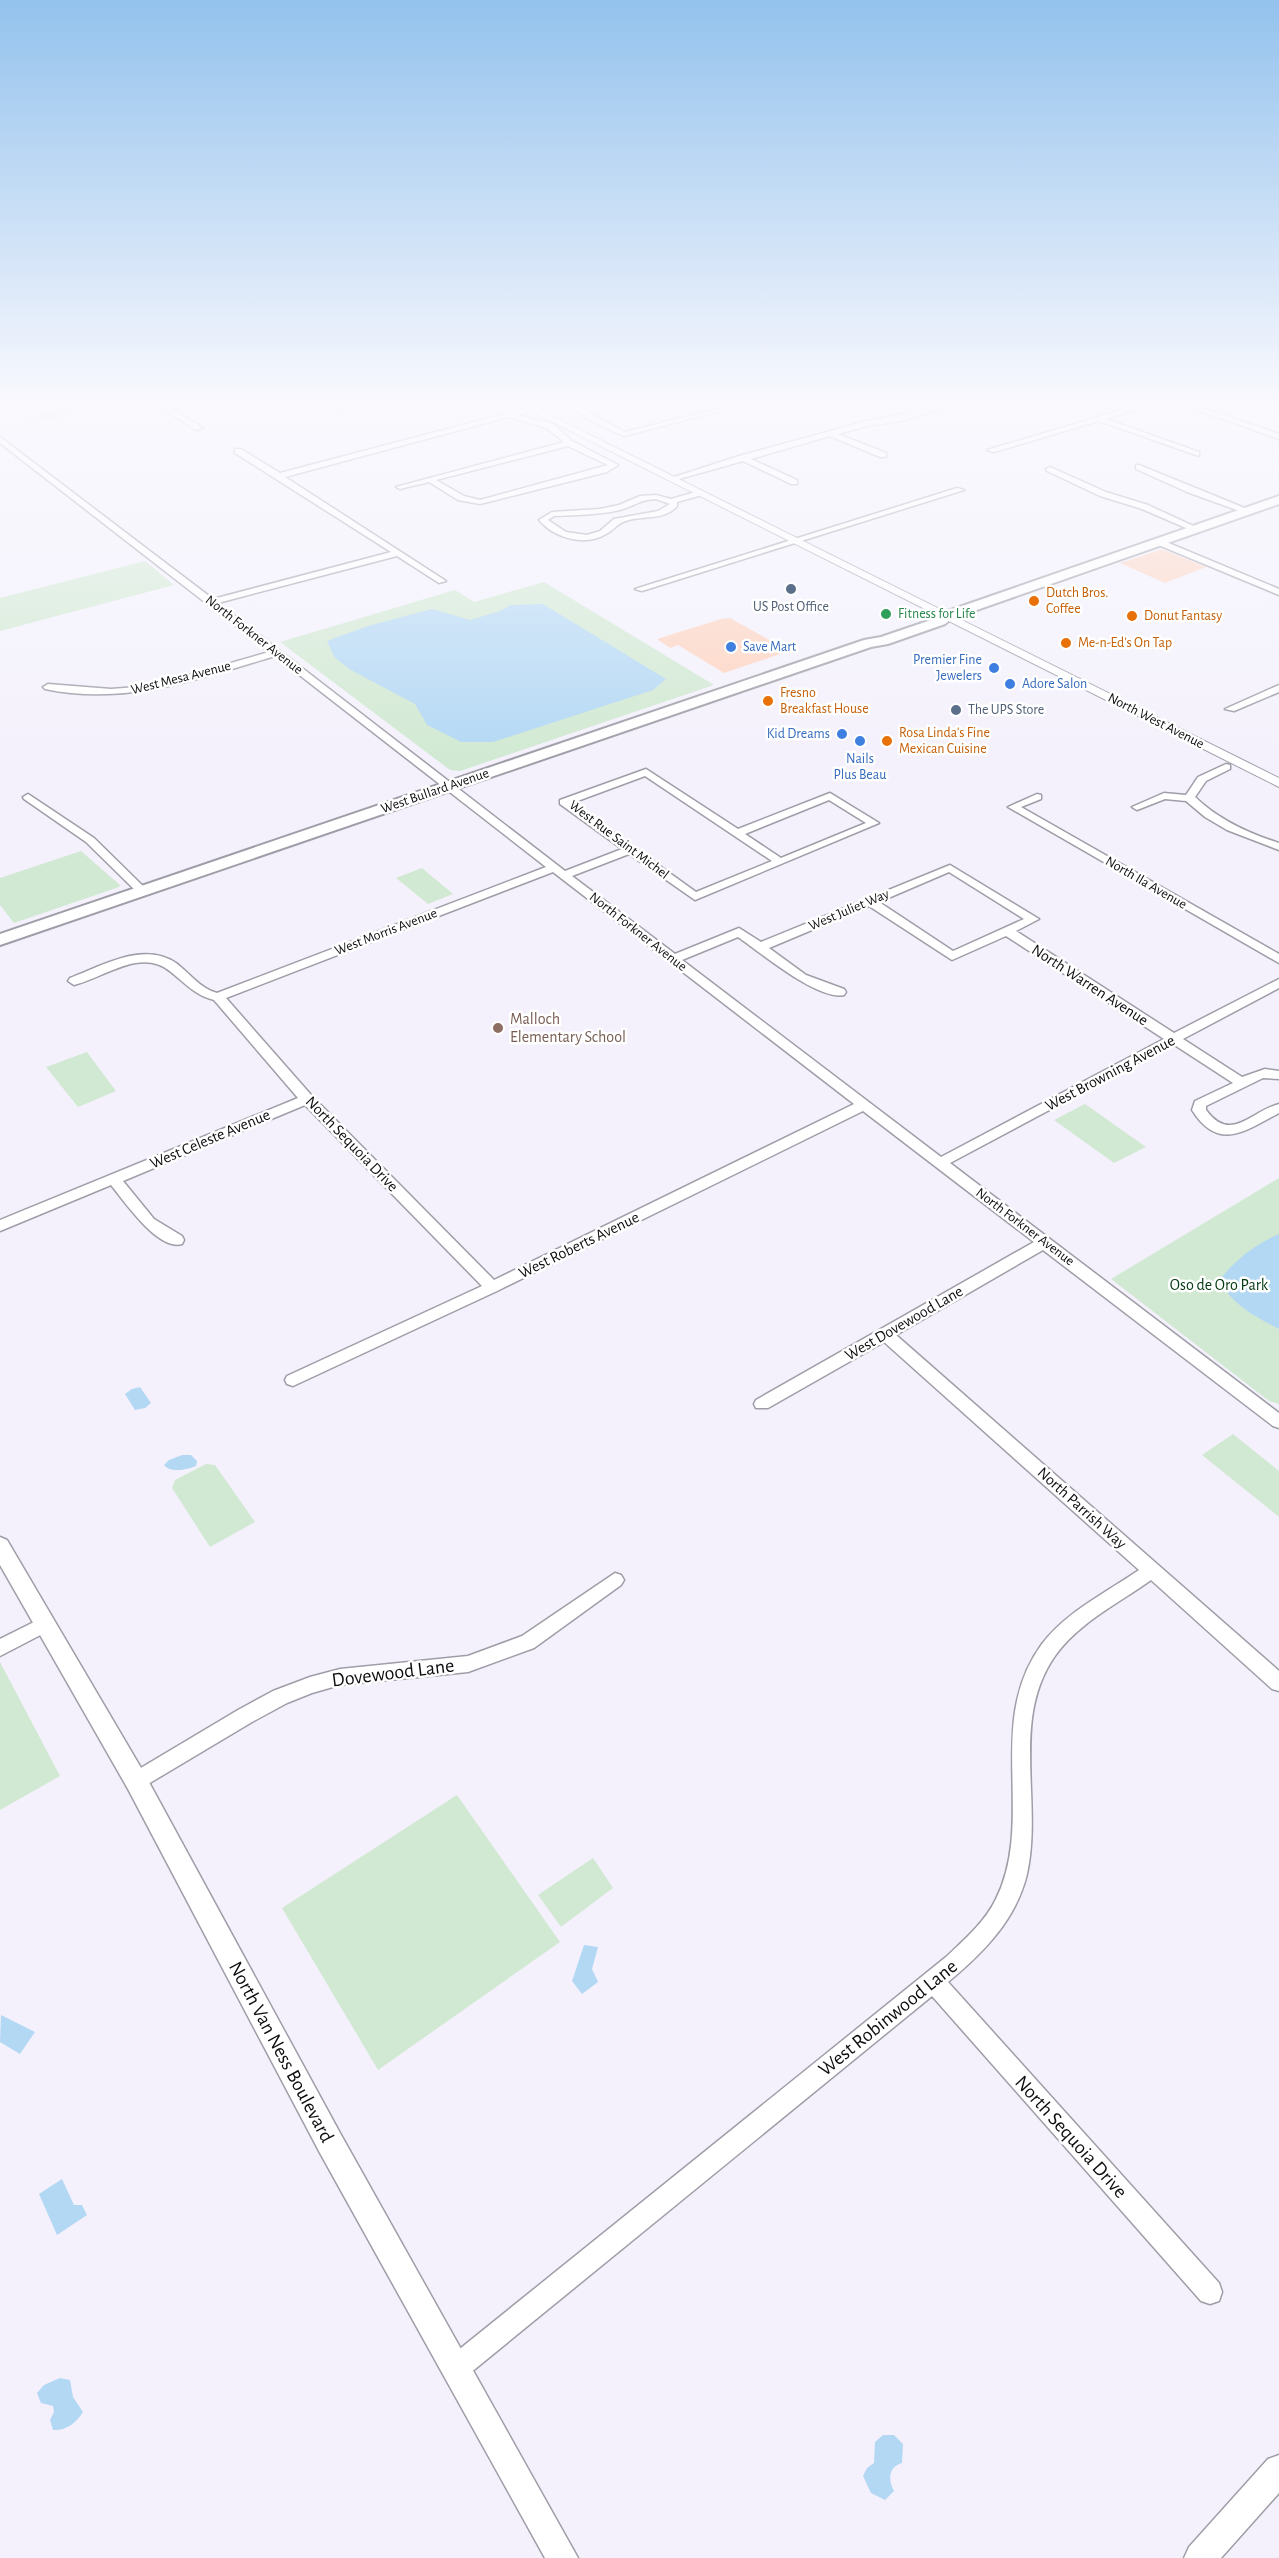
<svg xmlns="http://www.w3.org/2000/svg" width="1279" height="2558" font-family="'Alegreya Sans',sans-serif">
	<rect width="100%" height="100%" fill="#f4f1fc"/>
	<path fill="#d1e9d2" d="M 65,403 L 78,414 L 35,423 L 28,417 L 58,411 L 51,406 Z
		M 145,561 L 174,585 L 0,631 L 0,598 Z
		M 544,582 L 714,685 L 460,771 L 450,770 L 280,642 L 455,590 L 474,602 Z
		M 81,851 L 120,885 L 119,887 L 14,923 L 0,905 L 0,878 Z
		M 422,868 L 453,894 L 428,904 L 396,878 Z
		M 87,1052 L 116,1091 L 78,1107 L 46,1067 Z
		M 1085,1104 L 1146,1147 L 1114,1163 L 1054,1120 Z
		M 1279,1178 L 1279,1404 L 1269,1401 L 1111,1279 Z
		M 1233,1434 L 1279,1471 L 1279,1517 L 1202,1455 Z
		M 206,1464 L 215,1465 L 255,1522 L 210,1547 L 172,1488 L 175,1480 Z
		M 0,1662 L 60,1776 L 0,1810 Z
		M 457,1795 L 560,1942 L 378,2070 L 282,1908 Z
		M 593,1858 L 613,1888 L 561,1927 L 538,1895 Z"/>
	<path fill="#b3d8f4" d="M 543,604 L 666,679 L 653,690 L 493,742 L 461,742 L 427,725 L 415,704 L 351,670 L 335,658 L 327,641 L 368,626 L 432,609 L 470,620 L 500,611 L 511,605 Z
		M 1279,1234 L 1279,1329 C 1258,1318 1228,1303 1220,1279 C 1238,1258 1254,1245 1279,1234 Z
		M 140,1387 L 151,1403 L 145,1408 L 135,1410 L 125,1394 L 132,1389 Z
		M 182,1455 L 191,1455 L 197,1461 L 196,1466 C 187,1470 170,1473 164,1465 L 169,1460 Z
		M 584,1945 L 598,1947 L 592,1969 L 598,1982 L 582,1994 L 572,1981 Z
		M 1,2015 L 35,2032 L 20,2054 L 0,2042 Z
		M 62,2179 L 74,2205 L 82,2205 L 87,2215 L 57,2235 L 39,2194 Z
		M 60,2378 L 70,2380 L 73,2397 L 83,2412 C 76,2423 66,2431 53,2430 L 50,2420 L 54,2412 L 53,2406 L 41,2403 L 37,2393 L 44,2385 Z
		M 883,2435 L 894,2435 L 903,2444 L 902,2463 C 888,2467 888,2480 894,2491 L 885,2500 L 871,2493 L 863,2476 L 867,2468 L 874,2463 L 875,2442 Z"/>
	<path fill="#fed3bf" d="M 1160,550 L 1164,550 L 1206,567 L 1165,583 L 1120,563 Z
		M 730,618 L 789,651 L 724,673 L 678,645 L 670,648 L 657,639 L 721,619 Z"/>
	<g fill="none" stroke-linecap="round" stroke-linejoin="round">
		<defs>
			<path id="minor" d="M 153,402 L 161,402 L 203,428 L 196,430 Z
				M 355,402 L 367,402 L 335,410 L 331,408 Z
				M 492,402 L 499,402 L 510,412 L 553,402 L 563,402 L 517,415 L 553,424 L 572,441 L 618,465 L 607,472 L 480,504 L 458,500 L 429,482 L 400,489 L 396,487 L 564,442 L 547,428 L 508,417 L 285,477 L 446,581 L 439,583 L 397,556 L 218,603 L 565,871 L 622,849 L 560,804 L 560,800 L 646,769 L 738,829 L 830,793 L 879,823 L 695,900 L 629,854 L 572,876 L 675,954 L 739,928 L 761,942 L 950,865 L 1039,919 L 1016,931 L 1174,1033 L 1279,979 L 1279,988 L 1183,1039 L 1242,1077 L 1265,1069 L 1279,1071 L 1279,1079 L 1263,1078 L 1206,1106 L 1206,1110 C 1231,1144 1251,1111 1279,1104 L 1279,1113 C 1246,1130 1219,1153 1192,1110 L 1195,1101 L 1233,1083 L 1173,1044 L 950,1163 L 1279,1413 L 1279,1428 L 1273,1426 L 1043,1250 L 896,1335 L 1279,1671 L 1279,1691 L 1272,1689 L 1151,1580 C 1119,1603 1078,1623 1055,1656 C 1010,1720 1043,1802 1027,1874 C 1016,1920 983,1953 948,1982 L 1219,2283 L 1222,2292 L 1219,2301 L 1210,2304 L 1201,2301 L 932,1996 L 464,2378 L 455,2381 L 446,2378 L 443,2369 L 446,2360 L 946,1957 C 964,1940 985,1922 996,1899 C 1036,1818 984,1723 1042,1644 C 1066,1612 1107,1592 1139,1570 L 884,1342 L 768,1408 L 756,1408 L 754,1404 L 756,1400 L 1034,1242 L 863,1111 L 497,1291 L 293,1386 L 287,1384 L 285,1380 L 287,1376 L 482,1286 L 305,1105 L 123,1181 L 154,1219 L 182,1236 L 184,1240 L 182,1244 C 158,1251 125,1202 111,1185 L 0,1231 L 0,1220 L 298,1098 L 214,1000 C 196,996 185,983 171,972 C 141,947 106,977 74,985 L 68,981 L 70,978 C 102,966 143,941 176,963 C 189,973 201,989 217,993 L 546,867 L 275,656 C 199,679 125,706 45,689 L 43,687 L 48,684 L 111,689 L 150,686 L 269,652 L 0,443 L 0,437 L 213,599 L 391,552 L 235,453 L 235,449 L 241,449 L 280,473 L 504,414 ZM 568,446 L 608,465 L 480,500 L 464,496 L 436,480 ZM 645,776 L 772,861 L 696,892 L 572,803 ZM 829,800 L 866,823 L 781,858 L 745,834 ZM 553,872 L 854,1104 L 494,1280 L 312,1096 L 226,998 ZM 949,872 L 1024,919 L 953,951 L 879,902 ZM 869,906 L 952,960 L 1006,936 L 1164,1039 L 941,1157 L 682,960 L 738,937 C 760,952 818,1001 844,995 L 846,992 L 844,989 L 806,975 L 769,948 Z
				M 567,402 L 575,402 L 593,415 L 625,432 L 744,402 L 755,402 L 624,436 L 587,419 Z
				M 897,402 C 907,402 917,409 926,409 C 939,408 949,401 962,402 L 901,421 L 867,426 L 838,434 L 886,453 L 886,457 L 880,457 L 830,436 L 751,459 L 797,480 L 797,484 L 791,484 L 743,461 L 672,481 L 668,479 L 739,456 L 863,422 L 918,411 Z
				M 1149,402 L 1159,402 L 1106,419 L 1199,452 L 1199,456 L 1099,421 L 994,452 L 987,450 Z
				M 1175,402 L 1185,402 L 1279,434 L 1279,439 Z
				M 1139,465 L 1252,511 L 1245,513 L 1187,492 L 1136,469 L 1136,465 Z
				M 1050,467 L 1106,492 L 1148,505 L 1200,529 L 1193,531 L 1142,509 L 1100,496 L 1047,471 L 1046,469 Z
				M 957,488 L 964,490 L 642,591 L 635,589 Z
				M 699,491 L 702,491 L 702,495 L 677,502 L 677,506 C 665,520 645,516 629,520 C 616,523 616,529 606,534 C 585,547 554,538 539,520 L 552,512 L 600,509 L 619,505 L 640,496 L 656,495 L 671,499 ZM 656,499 L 670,504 L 658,511 L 614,519 L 600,531 L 587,535 L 566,532 L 548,520 L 554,516 C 576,515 598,515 620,510 C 634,506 639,500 656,499 Z
				M 1159,539 L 1279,589 L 1279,595 L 1156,544 L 1156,540 Z
				M 1279,685 L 1279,692 L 1234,711 L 1225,709 Z
				M 1226,764 L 1230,765 L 1230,769 L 1206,781 L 1195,797 C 1219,820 1248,833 1279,843 L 1279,850 L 1227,830 L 1205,817 L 1186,801 L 1165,799 L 1137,810 L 1132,807 L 1164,793 L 1186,795 L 1198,777 Z
				M 28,794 L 94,838 L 146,889 L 146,893 L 138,893 L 86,842 L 24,799 L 23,797 Z
				M 1037,794 L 1041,795 L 1041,799 L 1021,807 L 1279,954 L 1279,963 L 1008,807 Z
				M 615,1573 L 621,1575 L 624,1580 L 621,1585 L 534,1648 L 468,1672 L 340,1685 L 312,1693 L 287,1703 L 252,1722 L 143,1787 L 136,1790 L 129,1787 L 126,1781 L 129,1775 L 238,1710 L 273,1691 L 310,1677 L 340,1669 L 468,1656 L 522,1636 Z
				M 46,1616 L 52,1619 L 55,1624 L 52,1629 L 0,1656 L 0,1639 Z"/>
			<path id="tertiary" d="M 0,1537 L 7,1540 L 144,1773 L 340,2133 L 578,2558 L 545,2558 L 320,2153 L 128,1789 L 0,1565 Z
				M 1279,2455 L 1279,2493 L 1221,2558 L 1184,2558 L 1189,2547 L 1268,2459 Z"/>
			<path id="secondary" d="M 513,402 L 524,402 L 1279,778 L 1279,787 Z"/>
			<path id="primary" d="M 1279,496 L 1279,504 L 951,619 L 945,624 L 888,644 L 871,647 L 0,945 L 0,934 L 864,640 L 881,637 L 931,620 L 925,616 L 927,613 L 945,612 Z"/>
		</defs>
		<use href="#minor" stroke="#9f9da7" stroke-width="3"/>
		<use href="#tertiary" stroke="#9f9da7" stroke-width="3"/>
		<use href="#secondary" stroke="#9f9da7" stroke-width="2"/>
		<use href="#primary" stroke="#9f9da7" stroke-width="4"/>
		<use href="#minor" fill="#fff" fill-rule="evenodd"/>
		<use href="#tertiary" fill="#fff" fill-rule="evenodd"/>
		<use href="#secondary" fill="#fff" fill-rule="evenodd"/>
		<use href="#primary" fill="#fff" fill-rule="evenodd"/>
	</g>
	<linearGradient id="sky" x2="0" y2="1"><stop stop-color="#93c2ed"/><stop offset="0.53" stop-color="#faf9fe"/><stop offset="1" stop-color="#faf9fe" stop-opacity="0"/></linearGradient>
	<rect width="1279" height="760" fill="url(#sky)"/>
	<g fill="#5c6f8a" stroke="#fff" stroke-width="2">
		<circle cx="791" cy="589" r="6"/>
		<circle cx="956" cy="710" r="6"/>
	</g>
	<g fill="#e8710a" stroke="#fff" stroke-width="2">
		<circle cx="1034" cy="601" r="6"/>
		<circle cx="1132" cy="616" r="6"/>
		<circle cx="1066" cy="643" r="6"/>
		<circle cx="768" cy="701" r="6"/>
		<circle cx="887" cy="741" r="6"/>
	</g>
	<circle fill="#2e9e5b" stroke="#fff" stroke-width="2" cx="886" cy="614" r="6"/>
	<g fill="#3f7fe0" stroke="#fff" stroke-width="2">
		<circle cx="731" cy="647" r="6"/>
		<circle cx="994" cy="668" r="6"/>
		<circle cx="1010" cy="684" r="6"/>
		<circle cx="842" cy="734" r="6"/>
		<circle cx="860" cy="741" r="6"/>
	</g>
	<circle fill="#8d6e63" stroke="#fff" stroke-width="2" cx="498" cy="1028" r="6"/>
	<g text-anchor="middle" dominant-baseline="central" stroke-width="5" stroke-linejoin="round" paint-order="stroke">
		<g font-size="14" fill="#c56008" stroke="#fff" text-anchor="start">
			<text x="1046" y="593">Dutch Bros.<tspan x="1046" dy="16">Coffee</tspan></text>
			<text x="1144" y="616">Donut Fantasy</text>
			<text x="1078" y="643">Me-n-Ed's On Tap</text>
			<text x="780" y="693">Fresno<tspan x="780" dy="16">Breakfast House</tspan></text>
			<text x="899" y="733">Rosa Linda's Fine<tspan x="899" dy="16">Mexican Cuisine</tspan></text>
		</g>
		<g font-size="14" fill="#4e5e75" stroke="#fff">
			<text x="791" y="607">US Post Office</text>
			<text x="968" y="710" text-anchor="start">The UPS Store</text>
		</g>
		<g font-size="14" fill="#27864d" stroke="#fff" text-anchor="start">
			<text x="898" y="614">Fitness for Life</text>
		</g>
		<g font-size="14" fill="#0d0c0f" stroke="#fff">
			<text transform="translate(254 635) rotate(38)">North Forkner Avenue</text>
			<text transform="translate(181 678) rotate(-14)">West Mesa Avenue</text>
			<text transform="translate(1156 721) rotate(27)">North West Avenue</text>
			<text transform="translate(435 791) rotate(-19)">West Bullard Avenue</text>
			<text transform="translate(619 840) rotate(37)">West Rue Saint Michel</text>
			<text transform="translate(1146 883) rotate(30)">North Ila Avenue</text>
			<text transform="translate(849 910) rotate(-23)">West Juliet Way</text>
			<text transform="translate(386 932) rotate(-21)">West Morris Avenue</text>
			<text transform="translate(638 932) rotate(38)">North Forkner Avenue</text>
			<text transform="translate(1025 1227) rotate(37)">North Forkner Avenue</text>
		</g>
		<g font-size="14" fill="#366cbe" stroke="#fff" text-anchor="start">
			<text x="743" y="647">Save Mart</text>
			<text x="982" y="660" text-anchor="end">Premier Fine<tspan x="982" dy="16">Jewelers</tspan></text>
			<text x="1022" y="684">Adore Salon</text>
			<text x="830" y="734" text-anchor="end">Kid Dreams</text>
			<text x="860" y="759" text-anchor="middle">Nails<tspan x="860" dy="16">Plus Beau</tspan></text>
		</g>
		<g font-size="16" fill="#0d0c0f" stroke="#fff">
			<text transform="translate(1090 985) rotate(33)">North Warren Avenue</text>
			<text transform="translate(1110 1073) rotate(-28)">West Browning Avenue</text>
			<text transform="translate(210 1139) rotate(-23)">West Celeste Avenue</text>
			<text transform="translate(352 1144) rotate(46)">North Sequoia Drive</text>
			<text transform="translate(579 1245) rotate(-26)">West Roberts Avenue</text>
			<text transform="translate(904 1323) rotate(-30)">West Dovewood Lane</text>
			<text transform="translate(1082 1508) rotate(42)">North Parrish Way</text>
		</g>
		<g font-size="16" fill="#785e54" stroke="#fff" text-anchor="start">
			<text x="510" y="1019">Malloch<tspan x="510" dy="18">Elementary School</tspan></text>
		</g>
		<g font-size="16" fill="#043911" stroke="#fff">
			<text x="1219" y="1285">Oso de Oro Park</text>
		</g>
		<g font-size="20" fill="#0d0c0f" stroke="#fff">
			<text transform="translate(393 1673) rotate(-7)">Dovewood Lane</text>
			<text transform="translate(888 2018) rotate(-39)">West Robinwood Lane</text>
			<text transform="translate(281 2052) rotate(62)">North Van Ness Boulevard</text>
			<text transform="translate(1071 2137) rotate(48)">North Sequoia Drive</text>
		</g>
	</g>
</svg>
